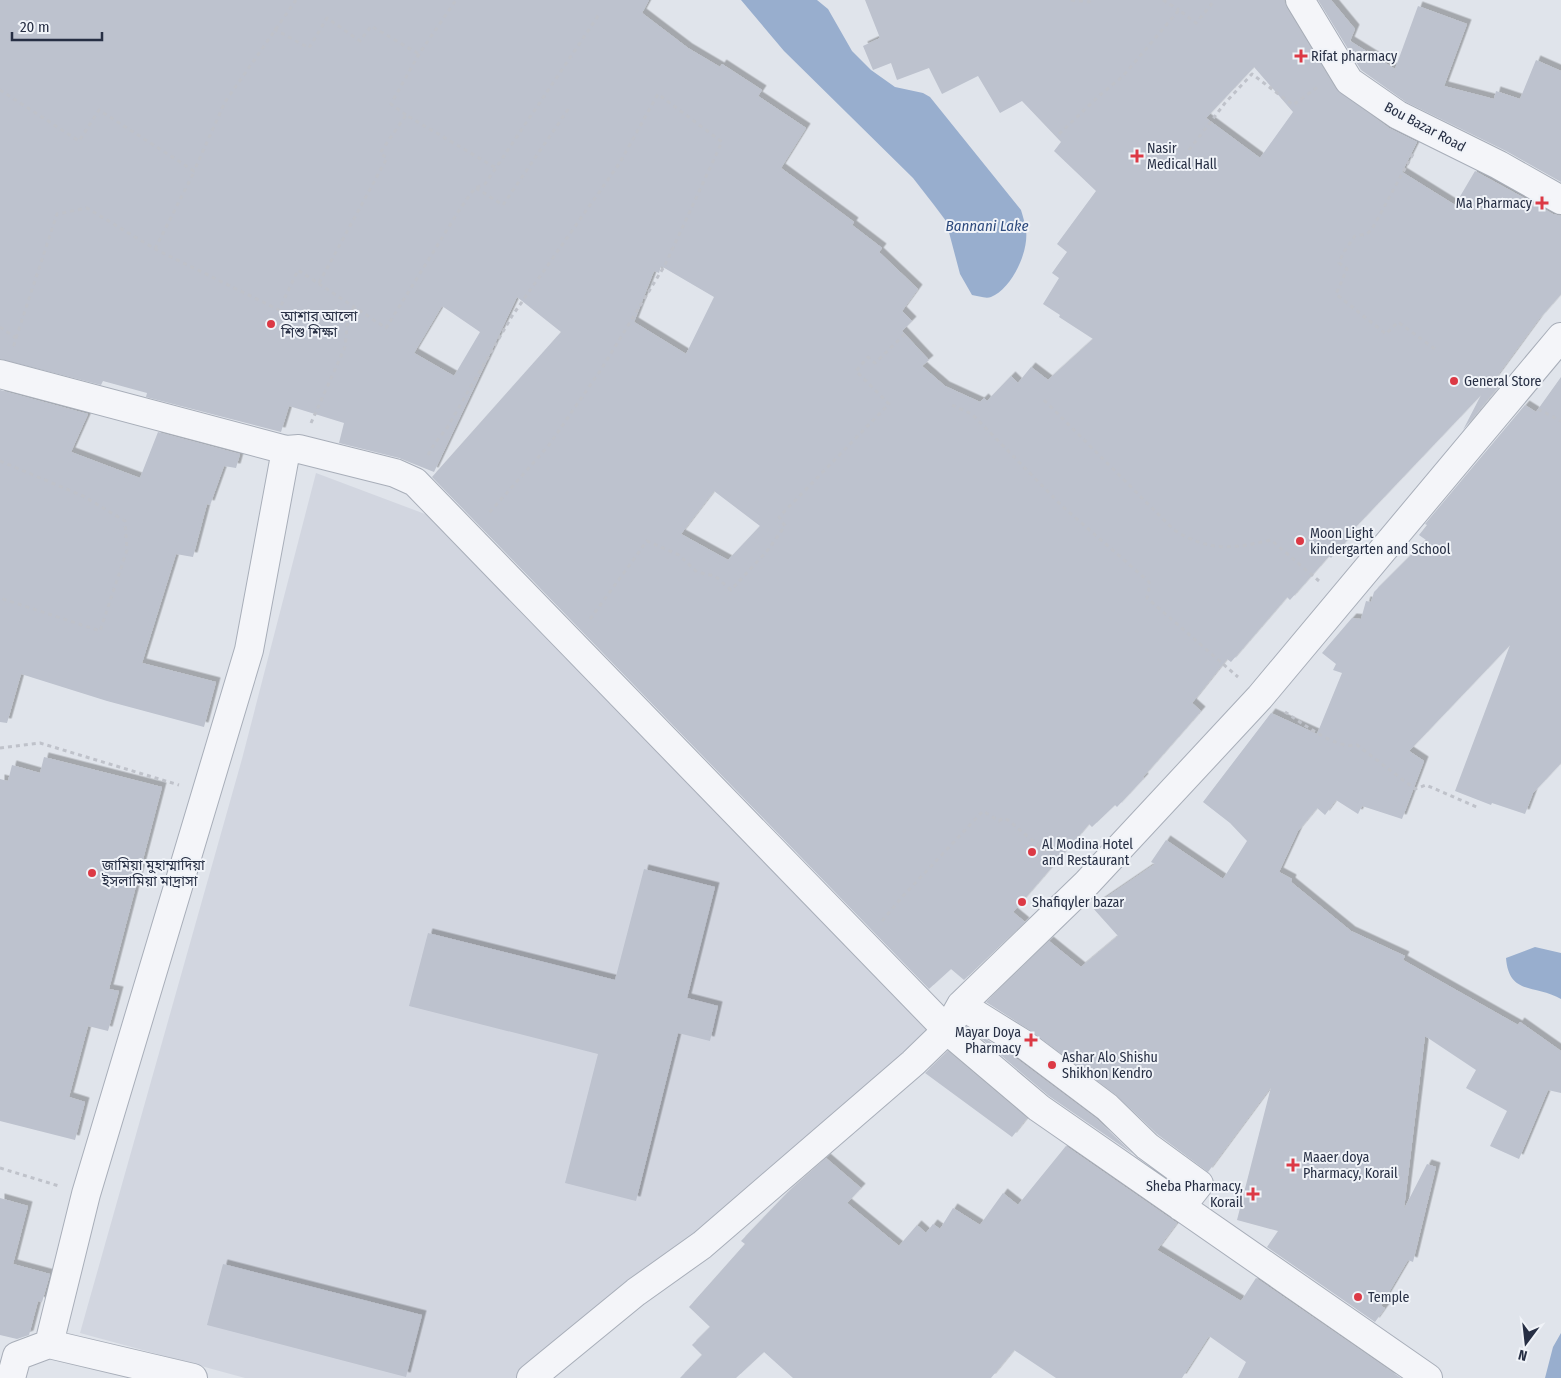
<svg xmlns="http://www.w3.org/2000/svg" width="1561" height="1378" font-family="'Fira Sans Condensed','Noto Sans Bengali',sans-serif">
	<defs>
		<filter id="shadow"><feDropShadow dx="4.5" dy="-4.5" stdDeviation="0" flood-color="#0004"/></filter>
	</defs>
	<rect width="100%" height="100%" fill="#e0e4eb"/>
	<path fill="#d2d6e0" d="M 316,473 L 441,520 L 940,1042 L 541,1378 L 245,1378 L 80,1333 L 242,759 Z"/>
	<path fill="#98aece" d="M 741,0 L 817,0 L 828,9 L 852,51 L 871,70 L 895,87 L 923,93 L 930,97 L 1021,210 C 1023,217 1025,223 1026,230 C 1029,251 1012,289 991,297 C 986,299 978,296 972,295 L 960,274 L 946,221 L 934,205 L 913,178 L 784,51 Z
		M 1535,947 L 1561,953 L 1561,999 C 1536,984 1509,996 1506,958 Z
		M 1561,1333 L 1561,1378 L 1545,1378 L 1553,1347 Z"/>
	<path fill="#bdc2ce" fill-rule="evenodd" filter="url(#shadow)" d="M 0,0 L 649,0 L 642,13 L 688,48 L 720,67 L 722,64 L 762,90 L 758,96 L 806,128 L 781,168 L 854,222 L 852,225 L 882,248 L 879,252 L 918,289 L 902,311 L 912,321 L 902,331 L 929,360 L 922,366 L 945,386 L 980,402 L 984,398 L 987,401 L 1011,376 L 1018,383 L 1031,367 L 1048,380 L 1093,339 L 1059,317 L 1060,315 L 1043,304 L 1059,278 L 1052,273 L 1067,252 L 1057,244 L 1096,191 L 1054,151 L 1061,142 L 1022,101 L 1000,113 L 978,76 L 942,94 L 929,68 L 897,80 L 891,63 L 873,70 L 863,46 L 880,38 L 865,0 L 1284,0 L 1287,8 L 1336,89 L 1389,128 L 1417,142 L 1402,172 L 1455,205 L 1475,171 L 1553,214 L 1561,216 L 1561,294 L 1539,319 L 1492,383 L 1498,387 L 1463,430 L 1481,395 L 1348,535 L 1350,537 L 1331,558 L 1329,556 L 1290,600 L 1287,597 L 1231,662 L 1227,659 L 1192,703 L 1201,711 L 1143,777 L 1144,778 L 1117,807 L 1115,805 L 1092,827 L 1089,824 L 1013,912 L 1025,922 L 964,980 L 951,969 L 929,989 L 432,477 L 561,332 L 517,297 L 434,472 L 399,458 L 339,443 L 344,423 L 289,406 L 281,432 L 146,397 L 147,393 L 103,381 L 101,385 L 0,359 ZM 1254,67 L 1293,112 L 1260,158 L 1206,118 ZM 661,266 L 714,297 L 686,354 L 634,322 L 654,271 L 659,273 ZM 442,306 L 480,332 L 454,376 L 414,353 ZM 714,491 L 760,526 L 728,560 L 681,534 Z
		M 1318,0 L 1331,0 L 1355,29 L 1350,41 L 1395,69 L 1418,6 L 1467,24 L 1444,86 L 1494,99 L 1496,91 L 1520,99 L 1536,60 L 1561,71 L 1561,182 L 1506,151 L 1406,102 L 1361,70 Z
		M 1561,377 L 1561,763 L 1533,793 L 1525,814 L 1492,803 L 1491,805 L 1455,791 L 1510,645 L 1409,751 L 1424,761 L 1402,819 L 1362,806 L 1358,814 L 1336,800 L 1325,815 L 1317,808 L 1298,831 L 1279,872 L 1292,879 L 1291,882 L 1351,931 L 1405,956 L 1403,960 L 1518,1025 L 1520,1022 L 1561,1051 L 1561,1093 L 1548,1090 L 1519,1159 L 1490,1146 L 1507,1111 L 1466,1088 L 1476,1070 L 1425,1036 L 1404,1209 L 1427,1164 L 1436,1167 L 1413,1262 L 1408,1260 L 1381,1306 L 1385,1308 L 1375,1322 L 1267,1247 L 1278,1231 L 1237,1220 L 1271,1087 L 1208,1172 L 1157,1134 L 1116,1095 L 1031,1031 L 986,1002 L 1049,941 L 1081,967 L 1118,936 L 1092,907 L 1155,864 L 1151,862 L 1166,840 L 1223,879 L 1247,841 L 1230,823 L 1203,802 L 1271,713 L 1317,734 L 1342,673 L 1333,670 L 1336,664 L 1322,653 L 1352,618 L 1361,619 L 1366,601 L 1371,602 L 1374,592 L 1426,540 L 1419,535 L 1427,525 L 1425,524 L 1525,405 L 1536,412 Z
		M 0,390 L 88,414 L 71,452 L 140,478 L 158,432 L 240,454 L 236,468 L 224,466 L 210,505 L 207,504 L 193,557 L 176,554 L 142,663 L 216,682 L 204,727 L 107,701 L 21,674 L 7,723 L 0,722 Z
		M 44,757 L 162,787 L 109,989 L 119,991 L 108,1031 L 88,1026 L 69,1097 L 85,1102 L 75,1140 L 0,1121 L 0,779 L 8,781 L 12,765 L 40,773 Z
		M 644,869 L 715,887 L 687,998 L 718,1006 L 710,1041 L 678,1033 L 636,1201 L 565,1183 L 598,1054 L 409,1006 L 428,933 L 615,980 Z
		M 970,1029 L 1013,1056 L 1097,1119 L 1133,1154 L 1049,1096 Z
		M 948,1051 L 1027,1118 L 1012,1137 L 925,1073 Z
		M 1066,1146 L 1177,1223 L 1157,1250 L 1241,1301 L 1256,1278 L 1401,1378 L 1238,1378 L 1246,1362 L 1209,1336 L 1182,1378 L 1056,1378 L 1014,1350 L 991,1378 L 793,1378 L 764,1352 L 736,1378 L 680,1378 L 702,1355 L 692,1345 L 710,1327 L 689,1307 L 745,1244 L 741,1241 L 788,1192 L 826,1158 L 861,1188 L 847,1203 L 899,1246 L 917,1225 L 926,1233 L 933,1224 L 940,1229 L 953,1208 L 980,1225 L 1003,1193 L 1018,1205 Z
		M 0,1198 L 28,1206 L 13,1264 L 50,1274 L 42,1302 L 38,1301 L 29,1335 L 17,1339 L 0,1335 Z
		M 223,1264 L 422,1315 L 406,1377 L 207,1325 Z"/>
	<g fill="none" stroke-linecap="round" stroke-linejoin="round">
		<defs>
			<path id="street" d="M 1300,0 L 1349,81 L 1398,115 L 1499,165 L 1561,200
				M 0,374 L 286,450 L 299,449 L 395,473 L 415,482 L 947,1030 L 1039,1108 L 1428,1378
				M 961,1005 L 1022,1043 L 1107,1107 L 1147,1146 L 1199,1184 L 1181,1207
				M 49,1344 L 86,1194 L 249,650 L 286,450
				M 11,1378 L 17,1356 L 49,1344 L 193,1378
				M 531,1378 L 636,1292 L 702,1245 L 913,1063 L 947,1030 L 961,1005 L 1087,883 L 1260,697 L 1561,337"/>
		</defs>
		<use href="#street" stroke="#a8aeb9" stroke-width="30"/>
		<path stroke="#bfc2ca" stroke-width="3" stroke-dasharray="4 4" stroke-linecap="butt" d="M 1071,0 L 1089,2 L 1090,0
			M 1163,0 L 1179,10
			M 274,29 L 309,48 L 327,18 L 360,41 L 371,26 L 419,54
			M 0,90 L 79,141 L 99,110 L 194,171 L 225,102 L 296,0
			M 406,115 L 391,104 L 419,54 L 456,0
			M 1059,134 L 1100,95 L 1123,76 L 1179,10 L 1196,23 L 1215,0
			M 1189,150 L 1225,103 L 1252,74 L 1293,105 L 1319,86
			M 1413,154 L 1372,229 L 1367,234 L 1355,236 L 1343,253 L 1339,263 L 1347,269 L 1336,294 L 1386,334 L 1398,322 L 1435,349
			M 476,188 L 503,205 L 569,108
			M 155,249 L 194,172
			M 319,283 L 387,158 L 380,153 L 406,115 L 496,168
			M 0,327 L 16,338 L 13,348
			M 16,338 L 57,214 L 87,208 L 155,249 L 279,310 L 298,270 L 386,328 L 460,209 L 475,188 L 485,184 L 600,13
			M 1044,400 L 1174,530 C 1210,552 1232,549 1271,540 L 1319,581
			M 952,405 L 972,414 L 1062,506 L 1148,581 L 1150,584 L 1147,598 L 1238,677
			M 1538,409 L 1561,421
			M 311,423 L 345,347 L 348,317 L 355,306
			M 428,455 L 435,443 L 447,428 L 512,316 L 619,164 L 658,94 L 722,142 L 665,265 L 602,368 L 549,445 L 488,514
			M 0,461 L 83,496 L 125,521 L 127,550 L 100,631 L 0,598
			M 590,619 L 647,541 L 679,555 L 697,572 L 715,576 L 731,590 L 767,551 L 785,526 L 779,517 L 889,404 L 856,371 L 868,357 L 875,363 L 907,332
			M 1285,712 C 1302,723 1337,750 1357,745 L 1415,789 L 1426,785 L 1479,808
			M 0,748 L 40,743 L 179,785
			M 882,921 L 903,896 L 983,811 L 999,821 L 1003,818 L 1008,820 L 1057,861
			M 0,1168 L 59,1186"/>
		<use href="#street" stroke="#f4f5f9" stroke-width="28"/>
	</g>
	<g fill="#dc3945" stroke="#f0f3f8" stroke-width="2">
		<path d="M1298.5 48.5h5v5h5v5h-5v5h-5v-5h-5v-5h5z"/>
		<path d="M1134.5 148.5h5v5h5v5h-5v5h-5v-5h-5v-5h5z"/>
		<path d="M1539.5 195.5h5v5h5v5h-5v5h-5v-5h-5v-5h5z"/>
		<circle cx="271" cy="324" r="5"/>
		<circle cx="1454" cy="381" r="5"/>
		<circle cx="1300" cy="541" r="5"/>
		<circle cx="1032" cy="852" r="5"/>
		<circle cx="92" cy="873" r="5"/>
		<circle cx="1022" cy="902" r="5"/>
		<path d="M1028.5 1032.5h5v5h5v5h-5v5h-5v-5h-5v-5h5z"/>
		<circle cx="1052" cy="1065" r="5"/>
		<path d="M1290.5 1157.5h5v5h5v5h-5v5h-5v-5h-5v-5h5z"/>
		<path d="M1250.5 1186.5h5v5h5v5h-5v5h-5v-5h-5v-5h5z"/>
		<circle cx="1358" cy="1297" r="5"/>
	</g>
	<g text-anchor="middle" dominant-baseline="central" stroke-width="4" stroke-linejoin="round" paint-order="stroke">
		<g font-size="14" fill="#272f44" stroke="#f0f3f8" text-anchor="start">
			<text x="1311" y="56">Rifat pharmacy</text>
			<text x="1147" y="148">Nasir<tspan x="1147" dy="16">Medical Hall</tspan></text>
			<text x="1532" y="203" text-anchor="end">Ma Pharmacy</text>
			<text x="281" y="316">আশার আলো<tspan x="281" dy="16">শিশু শিক্ষা</tspan></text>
			<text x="1464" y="381">General Store</text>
			<text x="1310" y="533">Moon Light<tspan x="1310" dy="16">kindergarten and School</tspan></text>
			<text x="1042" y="844">Al Modina Hotel<tspan x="1042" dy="16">and Restaurant</tspan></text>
			<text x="102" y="865">জামিয়া মুহাম্মাদিয়া<tspan x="102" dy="16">ইসলামিয়া মাদ্রাসা</tspan></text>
			<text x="1032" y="902">Shafiqyler bazar</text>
			<text x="1021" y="1032" text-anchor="end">Mayar Doya<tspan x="1021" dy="16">Pharmacy</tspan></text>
			<text x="1062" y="1057">Ashar Alo Shishu<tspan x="1062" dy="16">Shikhon Kendro</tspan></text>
			<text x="1303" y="1157">Maaer doya<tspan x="1303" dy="16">Pharmacy, Korail</tspan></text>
			<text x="1243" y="1186" text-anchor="end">Sheba Pharmacy,<tspan x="1243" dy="16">Korail</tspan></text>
			<text x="1368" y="1297">Temple</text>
		</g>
		<g font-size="14" fill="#272f44" stroke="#f0f3f8">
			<text transform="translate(1425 127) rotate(28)">Bou Bazar Road</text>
		</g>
		<g font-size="15" font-style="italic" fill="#2d4a7d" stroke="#f0f3f8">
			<text x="987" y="226">Bannani Lake</text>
		</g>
	</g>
	<g transform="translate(1526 1343) rotate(195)" stroke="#f0f3f8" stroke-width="4" paint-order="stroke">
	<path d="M0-4L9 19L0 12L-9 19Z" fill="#272f44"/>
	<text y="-8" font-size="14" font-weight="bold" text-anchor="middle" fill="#272f44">N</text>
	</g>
	<path d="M12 32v8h90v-8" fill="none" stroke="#272f44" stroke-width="2.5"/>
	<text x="20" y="32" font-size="15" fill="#272f44" stroke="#f0f3f8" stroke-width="4" paint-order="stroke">20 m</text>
</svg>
